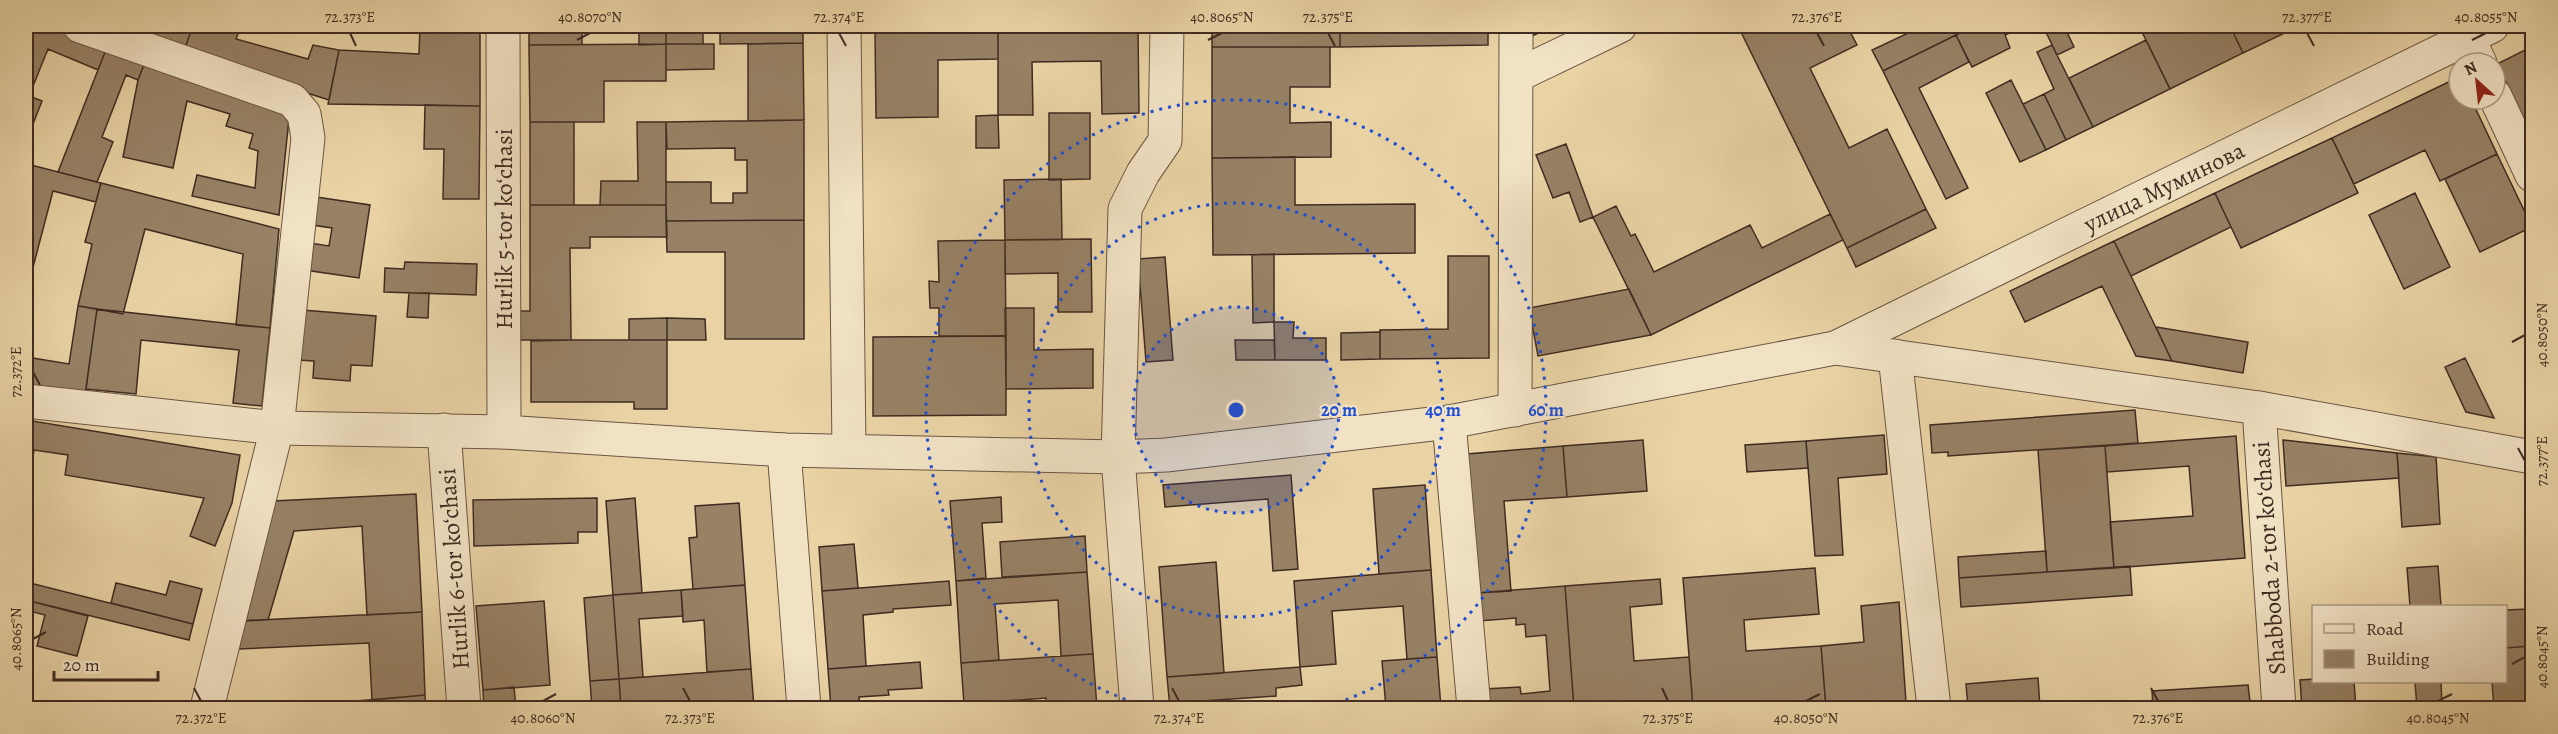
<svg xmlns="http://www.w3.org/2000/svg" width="2558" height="734" font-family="Alegreya,serif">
	<rect width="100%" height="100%" fill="#e9d3a5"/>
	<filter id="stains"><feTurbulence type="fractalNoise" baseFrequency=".00333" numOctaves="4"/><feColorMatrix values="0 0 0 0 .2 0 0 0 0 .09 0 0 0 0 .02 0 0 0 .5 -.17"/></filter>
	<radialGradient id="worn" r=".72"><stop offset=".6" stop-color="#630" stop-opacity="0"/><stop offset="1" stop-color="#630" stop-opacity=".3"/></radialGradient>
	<path fill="#978266" stroke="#3f2b21" stroke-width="1.5" d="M 26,26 L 53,26 L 107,47 L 98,70 L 48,49 L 29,96 L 42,101 L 26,142 Z
		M 111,26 L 193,26 L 183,53 Z
		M 193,26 L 241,26 L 236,39 L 308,59 L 313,45 L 339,50 L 329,100 L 183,53 Z
		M 420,26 L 480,26 L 480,106 L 328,104 L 339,50 L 419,54 Z
		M 529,26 L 582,26 L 582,45 L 529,45 Z
		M 639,26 L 666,26 L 666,44 L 639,45 Z
		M 666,26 L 703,26 L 703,44 L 666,44 Z
		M 720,26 L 803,26 L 803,43 L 720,44 Z
		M 875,26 L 911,26 L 911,31 L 875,31 Z
		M 945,26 L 998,26 L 998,30 L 945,30 Z
		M 998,26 L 1049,26 L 1049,29 L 998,30 Z
		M 1114,26 L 1138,26 L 1138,28 L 1114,28 Z
		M 1212,26 L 1340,26 L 1340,47 L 1212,47 Z
		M 1340,26 L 1488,26 L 1488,45 L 1340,47 Z
		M 1527,26 L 1554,26 L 1532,36 Z
		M 1738,26 L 1847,26 L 1857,45 L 1810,68 L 1849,148 L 1887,129 L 1926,209 L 1847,248 Z
		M 1923,26 L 1951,26 L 1956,35 L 1883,71 L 1872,50 Z
		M 1951,26 L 1975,26 L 1956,35 Z
		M 1975,26 L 2025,26 L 2005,35 L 2010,48 L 1972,67 L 1956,35 Z
		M 2043,26 L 2064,26 L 2074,47 L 2057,55 Z
		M 2139,26 L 2230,26 L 2243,53 L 2170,89 Z
		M 2230,26 L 2299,26 L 2243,53 Z
		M 1138,28 L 1139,113 L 1102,114 L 1101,61 L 1032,62 L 1033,115 L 998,115 L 998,30 Z
		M 998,30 L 998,59 L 938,60 L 938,117 L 876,118 L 875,31 Z
		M 1956,35 L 1969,62 L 1919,88 L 1968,188 L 1946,199 L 1883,71 Z
		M 2146,40 L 2170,89 L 2093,127 L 2069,78 Z
		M 803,43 L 804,120 L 748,121 L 748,44 Z
		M 666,44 L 714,44 L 714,69 L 666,70 Z
		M 666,44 L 666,81 L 604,81 L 604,122 L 530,122 L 529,45 Z
		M 2052,45 L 2093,127 L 2066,140 L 2044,94 L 2054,89 L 2037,52 Z
		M 107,47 L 145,62 L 138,80 L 126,75 L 102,137 L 113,142 L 97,182 L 58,172 Z
		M 1212,47 L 1330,47 L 1330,87 L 1290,87 L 1290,123 L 1331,122 L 1331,157 L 1212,158 Z
		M 2527,49 L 2532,61 L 2531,133 L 2497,64 Z
		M 145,62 L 290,109 L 279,215 L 192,196 L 197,175 L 255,188 L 258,151 L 249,148 L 253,134 L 226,126 L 230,114 L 187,101 L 173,168 L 123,157 L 138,80 Z
		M 2459,77 L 2459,99 L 2471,99 L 2497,154 L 2440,181 L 2425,150 L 2354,184 L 2332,138 Z
		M 2011,80 L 2046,150 L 2020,162 L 1986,93 Z
		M 2044,94 L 2066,140 L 2046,150 L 2023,104 Z
		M 425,105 L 480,106 L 479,199 L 443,199 L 444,149 L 424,149 Z
		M 1049,113 L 1090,113 L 1090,179 L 1049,180 Z
		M 998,115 L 999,148 L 976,148 L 976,116 Z
		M 804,120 L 804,220 L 666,221 L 666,182 L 711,182 L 711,203 L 733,203 L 733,193 L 747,193 L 747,160 L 735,160 L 735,148 L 667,149 L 666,122 Z
		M 530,122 L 574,122 L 574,205 L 530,205 Z
		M 637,122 L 666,122 L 666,205 L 600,205 L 601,181 L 638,181 Z
		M 2332,138 L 2358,193 L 2241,248 L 2215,193 Z
		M 1566,144 L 1593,217 L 1580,222 L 1569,192 L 1553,198 L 1536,155 Z
		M 2497,154 L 2532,227 L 2480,252 L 2445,179 Z
		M 1295,157 L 1295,205 L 1415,204 L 1415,253 L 1213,255 L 1212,158 Z
		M 31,165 L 101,183 L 96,202 L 53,191 L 26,294 L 26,186 Z
		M 1061,179 L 1062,240 L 1005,240 L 1004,180 Z
		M 101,183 L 279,229 L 270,328 L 236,325 L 243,254 L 145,229 L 123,314 L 78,306 L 92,244 L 85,242 Z
		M 2215,193 L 2231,227 L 2131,276 L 2114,241 Z
		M 2415,193 L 2450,267 L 2404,289 L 2369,215 Z
		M 316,197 L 370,205 L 359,278 L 305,270 L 310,243 L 329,246 L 332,228 L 312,225 Z
		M 530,205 L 666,205 L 667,237 L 590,237 L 590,248 L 570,248 L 571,340 L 520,340 L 520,311 L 530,311 Z
		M 1616,206 L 1631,236 L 1635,234 L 1654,272 L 1750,225 L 1762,248 L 1830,214 L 1843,240 L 1651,335 L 1593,217 Z
		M 1926,209 L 1936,228 L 1856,267 L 1847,248 Z
		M 804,220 L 804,339 L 725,339 L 725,252 L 667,252 L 666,221 Z
		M 1091,239 L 1092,312 L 1058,312 L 1058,273 L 1005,274 L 1005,240 Z
		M 1005,240 L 1006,336 L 939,336 L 939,308 L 930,308 L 929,281 L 939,282 L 938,241 Z
		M 2114,241 L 2131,276 L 2172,361 L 2136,356 L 2102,286 L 2025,322 L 2010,291 Z
		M 1274,254 L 1274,322 L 1253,323 L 1252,255 Z
		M 1448,256 L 1489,256 L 1489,358 L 1380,359 L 1380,330 L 1448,329 Z
		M 1165,257 L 1173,360 L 1146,362 L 1138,259 Z
		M 405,262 L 477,264 L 476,295 L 384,292 L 385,268 L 404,269 Z
		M 1629,289 L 1651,335 L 1538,356 L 1529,308 Z
		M 409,293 L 429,293 L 428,318 L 407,317 Z
		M 78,306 L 97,309 L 85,395 L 26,387 L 26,357 L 69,364 Z
		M 1005,308 L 1034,308 L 1034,350 L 1093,349 L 1093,388 L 1006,389 Z
		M 97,309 L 270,328 L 262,406 L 233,403 L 239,350 L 141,340 L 136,394 L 86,389 Z
		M 302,310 L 376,316 L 372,366 L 351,365 L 350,381 L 313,378 L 314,361 L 298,360 Z
		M 667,318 L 705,319 L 706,340 L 667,340 Z
		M 667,318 L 667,340 L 629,340 L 629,319 Z
		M 1274,322 L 1294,322 L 1293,338 L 1326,338 L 1326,360 L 1275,360 Z
		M 2156,327 L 2248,342 L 2243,373 L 2172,361 Z
		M 1380,332 L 1380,359 L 1341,360 L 1341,333 Z
		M 1006,336 L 1006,415 L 873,416 L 873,337 Z
		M 571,340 L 667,340 L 667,409 L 634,409 L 634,402 L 531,402 L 531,341 Z
		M 1235,340 L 1274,340 L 1275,360 L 1236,360 Z
		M 2465,358 L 2494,418 L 2466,412 L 2445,367 Z
		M 2135,410 L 2138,443 L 1948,456 L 1948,452 L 1932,453 L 1930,425 Z
		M 26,420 L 240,455 L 232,503 L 215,546 L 190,536 L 204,498 L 65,475 L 68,455 L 34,450 L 32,463 L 26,462 Z
		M 1884,435 L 1887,474 L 1838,478 L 1843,555 L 1815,556 L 1806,441 Z
		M 2236,436 L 2245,558 L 2114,568 L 2110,522 L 2193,516 L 2189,466 L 2107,472 L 2105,446 Z
		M 1643,440 L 1647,491 L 1567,497 L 1563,446 Z
		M 2283,440 L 2397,453 L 2399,478 L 2286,486 Z
		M 1806,441 L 1808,468 L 1747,472 L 1745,445 Z
		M 1563,446 L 1567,497 L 1504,501 L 1511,591 L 1477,593 L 1467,454 Z
		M 2105,446 L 2114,568 L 2047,572 L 2038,450 Z
		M 2397,453 L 2436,457 L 2440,524 L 2402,527 Z
		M 1291,475 L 1298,569 L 1273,571 L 1268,499 L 1165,507 L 1163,485 Z
		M 1425,485 L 1431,570 L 1379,574 L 1373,489 Z
		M 416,494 L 422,612 L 367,615 L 362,526 L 294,531 L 268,620 L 238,621 L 273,501 Z
		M 1001,497 L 1002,522 L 982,523 L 986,578 L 956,581 L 950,501 Z
		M 597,498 L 597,532 L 578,532 L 578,543 L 474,546 L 473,500 Z
		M 635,498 L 642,593 L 613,595 L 606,501 Z
		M 739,503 L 745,585 L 693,589 L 689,538 L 697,537 L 695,506 Z
		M 1085,536 L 1087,572 L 1002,577 L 1000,542 Z
		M 854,544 L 858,588 L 822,591 L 819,547 Z
		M 2046,551 L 2047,572 L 1959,578 L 1958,557 Z
		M 1216,562 L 1224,673 L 1167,677 L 1159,567 Z
		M 2130,566 L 2132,595 L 1961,607 L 1959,578 Z
		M 2438,566 L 2441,606 L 2410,606 L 2407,568 Z
		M 1815,568 L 1819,614 L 1744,620 L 1746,651 L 1821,646 L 1826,708 L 1693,708 L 1683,578 Z
		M 1431,570 L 1437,657 L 1407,659 L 1403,606 L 1332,611 L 1336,664 L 1300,667 L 1294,581 Z
		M 1087,572 L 1093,654 L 1061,656 L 1058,600 L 995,604 L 999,660 L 961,663 L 956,581 Z
		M 1660,579 L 1662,604 L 1630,607 L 1634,661 L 1689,657 L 1693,708 L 1574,708 L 1565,586 Z
		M 170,581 L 202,589 L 193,624 L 111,603 L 116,583 L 166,595 Z
		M 949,581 L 951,605 L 893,609 L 893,612 L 863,615 L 866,666 L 828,669 L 822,591 Z
		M 26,582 L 193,624 L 189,640 L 26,600 Z
		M 745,585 L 751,669 L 707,672 L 704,620 L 683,622 L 681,590 Z
		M 1565,586 L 1574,708 L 1485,708 L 1484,689 L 1520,687 L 1521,694 L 1550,691 L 1546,635 L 1526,637 L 1525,624 L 1516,625 L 1516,618 L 1479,621 L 1477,593 Z
		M 681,590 L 683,616 L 639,619 L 643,677 L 619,679 L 613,595 Z
		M 613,595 L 619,679 L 590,681 L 584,598 Z
		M 26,600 L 88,616 L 77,656 L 37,646 L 45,615 L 26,610 Z
		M 544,601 L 550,685 L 483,690 L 476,606 Z
		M 1899,602 L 1906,702 L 1826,708 L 1821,646 L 1864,642 L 1861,606 Z
		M 2528,609 L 2530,646 L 2506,648 L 2506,610 Z
		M 422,612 L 425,695 L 372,700 L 369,643 L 239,649 L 238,621 Z
		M 2532,646 L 2532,708 L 2494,708 L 2492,682 L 2506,682 L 2506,648 Z
		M 1093,654 L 1097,708 L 1047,708 L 1046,698 L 964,704 L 961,663 Z
		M 1437,657 L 1441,708 L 1386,708 L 1382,661 Z
		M 920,662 L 922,688 L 888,690 L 889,695 L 859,697 L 860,708 L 831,708 L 828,669 Z
		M 1300,667 L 1302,685 L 1276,688 L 1276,696 L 1203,701 L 1203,708 L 1170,708 L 1167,677 Z
		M 751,669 L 754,708 L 697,708 L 696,701 L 621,708 L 619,679 Z
		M 2038,678 L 2040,708 L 1968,708 L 1966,684 Z
		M 619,679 L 621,708 L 592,708 L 590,681 Z
		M 2314,679 L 2314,682 L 2354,682 L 2356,708 L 2302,708 L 2300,680 Z
		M 2415,682 L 2441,682 L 2442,708 L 2417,708 Z
		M 2248,685 L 2250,702 L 2153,708 L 2152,691 Z
		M 514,687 L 516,708 L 484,708 L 483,690 Z
		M 425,695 L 426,708 L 287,708 L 287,707 Z"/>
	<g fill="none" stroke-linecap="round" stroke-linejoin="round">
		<defs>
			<path id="minor" d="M 80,26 L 292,100 L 304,114 L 308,138 L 277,428 L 207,708
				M 503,26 L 504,432
				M 844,26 L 849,450
				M 2468,38 L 2480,63
				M 1516,76 L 1620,26
				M 2495,96 L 2532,175
				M 1835,348 L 2492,26
				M 1895,356 L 1934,708
				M 2259,408 L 2279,708
				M 1515,410 L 1516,26
				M 1449,422 L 1474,708
				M 444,430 L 464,708
				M 784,450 L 804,708
				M 1137,708 L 1118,457 L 1125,209 L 1143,173 L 1165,141 L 1167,26"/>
			<path id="tertiary" d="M 26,401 L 277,428 L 504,432 L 784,450 L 1118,457 L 1166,455 L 1449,422 L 1835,348 L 2259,408 L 2532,457"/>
		</defs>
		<use href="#minor" stroke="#6a5542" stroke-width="35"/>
		<use href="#tertiary" stroke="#6a5542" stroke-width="35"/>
		<use href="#minor" stroke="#f1e2c4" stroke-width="33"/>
		<use href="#tertiary" stroke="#f1e2c4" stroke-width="33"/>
	</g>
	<path fill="none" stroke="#3f2b21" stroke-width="2" d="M 350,33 L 356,46M 839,33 L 846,46M 1328,33 L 1335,46M 1817,33 L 1824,46M 2307,33 L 2314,46M 577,40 L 590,33M 1208,40 L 1222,33M 2472,40 L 2486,33M 2512,342 L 2525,335M 33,372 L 40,385M 2518,448 L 2525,461M 33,639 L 46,632M 2512,664 L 2525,657M 194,688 L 201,701M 683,688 L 690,701M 1172,688 L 1179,701M 1662,688 L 1668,701M 2151,688 L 2158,701M 543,701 L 556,694M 1806,701 L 1820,694M 2438,701 L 2452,694"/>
	<circle cx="1236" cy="410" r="103" fill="#1d4ed8" fill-opacity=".12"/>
	<g fill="none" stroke="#1d4ed8" stroke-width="3" stroke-dasharray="3 6">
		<circle cx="1236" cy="410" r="103"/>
		<circle cx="1236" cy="410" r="207"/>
		<path d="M1151 708A310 310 0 1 1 1321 708"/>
	</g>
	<g text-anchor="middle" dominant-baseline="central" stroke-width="4.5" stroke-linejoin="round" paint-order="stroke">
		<g font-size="24" fill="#3f2b21" stroke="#f1e2c4">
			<text transform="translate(2164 187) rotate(-26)">улица Муминова</text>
			<text transform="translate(504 229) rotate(-90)">Hurlik 5-tor koʻchasi</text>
			<text transform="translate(2269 558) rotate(-94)">Shabboda 2-tor koʻchasi</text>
			<text transform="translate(454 569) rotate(-94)">Hurlik 6-tor koʻchasi</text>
		</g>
	</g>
	<circle cx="1236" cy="410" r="9" fill="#1d4ed8" stroke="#f1e2c4" stroke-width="3"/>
	<g font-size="18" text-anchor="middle" font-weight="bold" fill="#1d4ed8" stroke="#f1e2c4" stroke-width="4.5" stroke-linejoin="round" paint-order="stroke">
		<text x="1339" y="416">20 m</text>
		<text x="1443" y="416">40 m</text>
		<text x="1546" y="416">60 m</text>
	</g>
	<rect width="2558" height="734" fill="none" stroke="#e9d3a5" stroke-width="66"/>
	<rect x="2312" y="605" width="195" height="78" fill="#f1e2c4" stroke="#aa9983" stroke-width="1.5"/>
	<rect x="2324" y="624" width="30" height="9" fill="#f1e2c4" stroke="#aa9983" stroke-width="1.5"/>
	<text x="2366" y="635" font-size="18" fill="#3f2b21">Road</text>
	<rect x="2324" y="650" width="30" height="18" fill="#978266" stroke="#aa9983" stroke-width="1.5"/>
	<text x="2366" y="665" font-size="18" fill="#3f2b21">Building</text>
	<g transform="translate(2477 81) rotate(333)"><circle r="28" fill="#f1e2c4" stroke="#aa9983" stroke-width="1.5"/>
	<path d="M0-4.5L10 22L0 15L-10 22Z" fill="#8f2418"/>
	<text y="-9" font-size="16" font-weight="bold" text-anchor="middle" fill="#3f2b21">N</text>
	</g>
	<path d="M54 671v9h104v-9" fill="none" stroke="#3f2b21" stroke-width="3"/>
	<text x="63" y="671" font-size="18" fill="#3f2b21" stroke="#f1e2c4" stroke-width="4.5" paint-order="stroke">20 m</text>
	<rect x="33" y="33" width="2492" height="668" fill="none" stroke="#3f2b21" stroke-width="2"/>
	<g font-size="15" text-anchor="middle" fill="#3f2b21">
		<text x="350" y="22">72.373°E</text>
		<text x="590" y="22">40.8070°N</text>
		<text x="839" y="22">72.374°E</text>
		<text x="1222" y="22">40.8065°N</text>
		<text x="1328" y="22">72.375°E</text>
		<text x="1817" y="22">72.376°E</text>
		<text x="2307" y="22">72.377°E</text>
		<text x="2486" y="22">40.8055°N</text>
		<text transform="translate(2542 335) rotate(-90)" y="5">40.8050°N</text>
		<text transform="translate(16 372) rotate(-90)" y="5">72.372°E</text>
		<text transform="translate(2542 461) rotate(-90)" y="5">72.377°E</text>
		<text transform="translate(16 639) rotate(-90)" y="5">40.8065°N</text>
		<text transform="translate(2542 657) rotate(-90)" y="5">40.8045°N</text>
		<text x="201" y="723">72.372°E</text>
		<text x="543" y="723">40.8060°N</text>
		<text x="690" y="723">72.373°E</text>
		<text x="1179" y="723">72.374°E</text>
		<text x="1668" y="723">72.375°E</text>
		<text x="1806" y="723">40.8050°N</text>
		<text x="2158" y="723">72.376°E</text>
		<text x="2438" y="723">40.8045°N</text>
	</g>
	<rect width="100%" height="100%" filter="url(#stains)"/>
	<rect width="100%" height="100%" fill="url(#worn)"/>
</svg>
